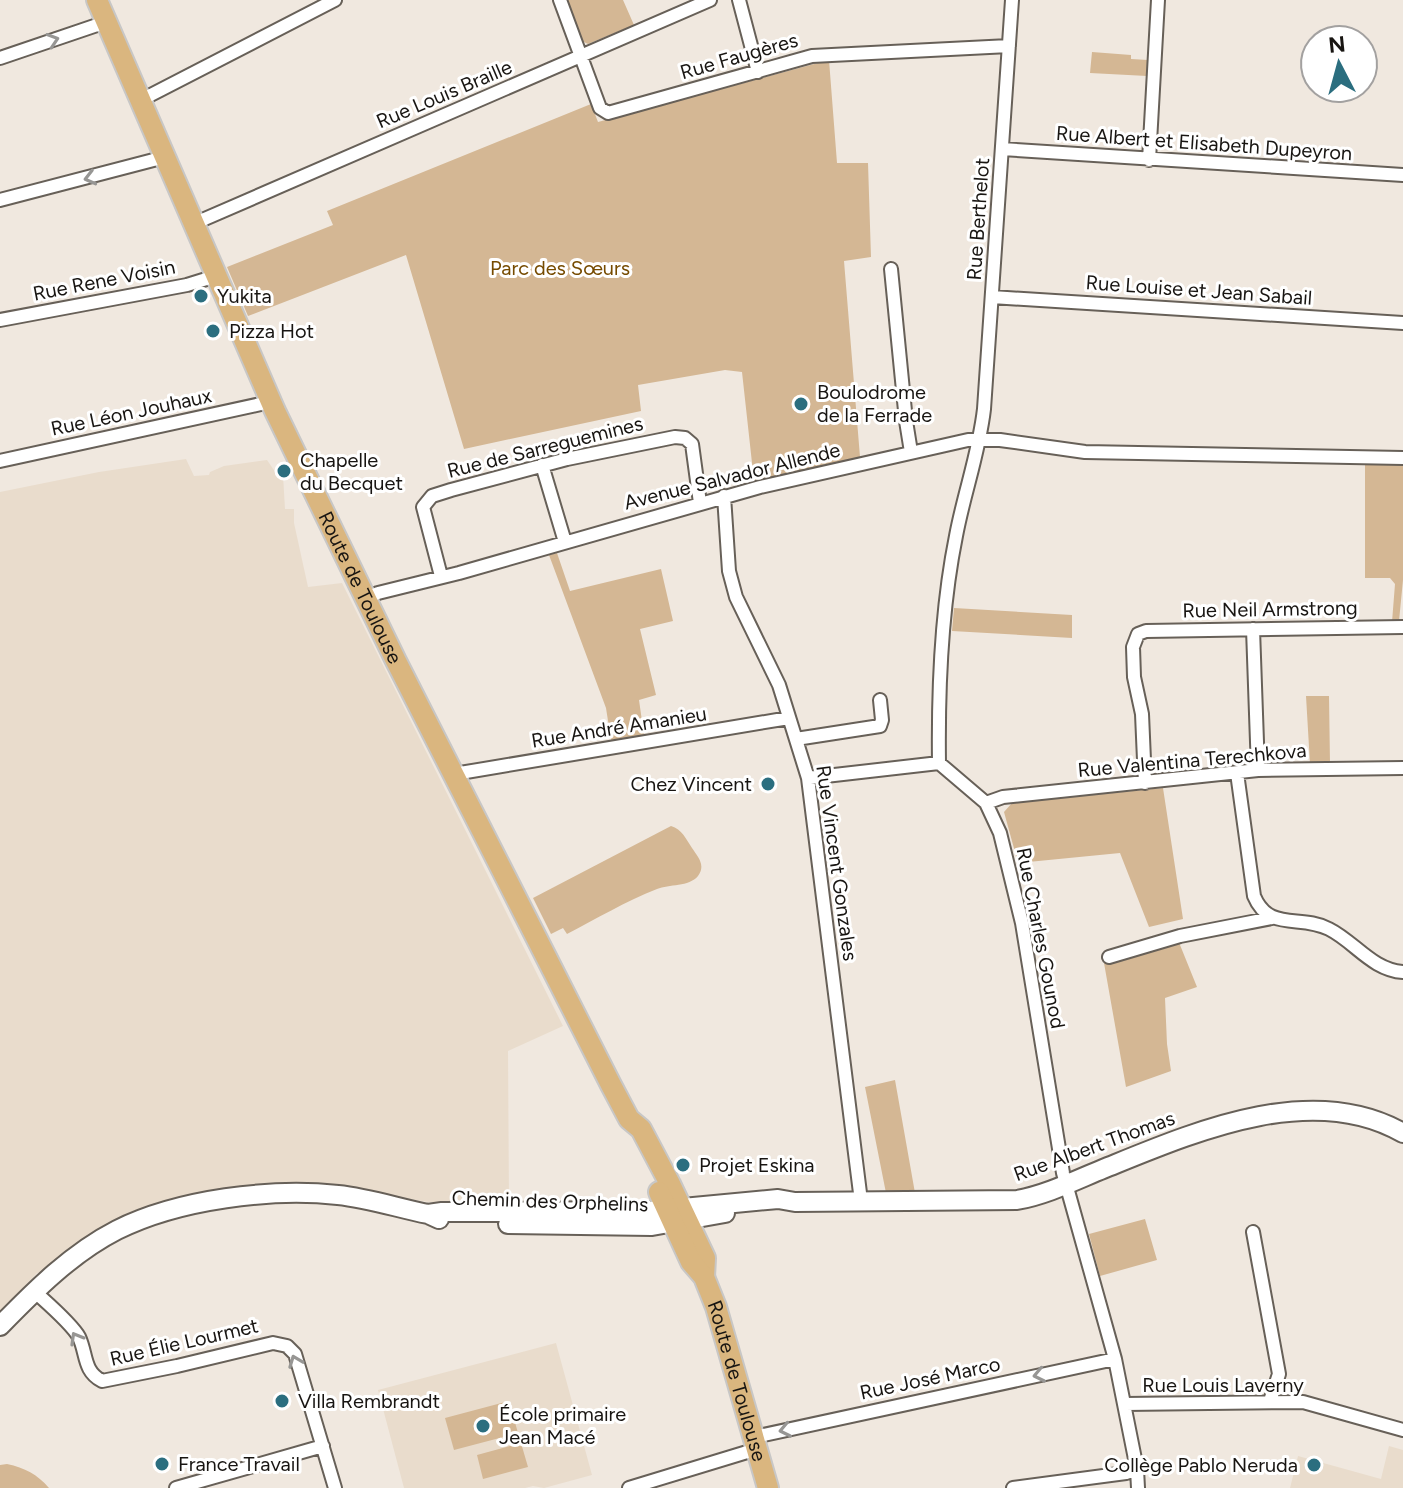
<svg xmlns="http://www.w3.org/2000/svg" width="1403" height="1488" font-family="Figtree,sans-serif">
	<rect width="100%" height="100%" fill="#f0e8df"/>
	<path fill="#e9dccc" d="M 186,459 L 194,476 L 209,475 L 210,472 L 224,466 L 267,460 L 278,476 L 283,475 L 285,509 L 294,509 L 294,523 L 308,587 L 342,583 L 563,1026 L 508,1051 L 509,1204 L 443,1204 L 346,1190 L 199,1196 L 146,1208 L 117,1222 L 43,1272 L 37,1273 L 0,1313 L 0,492 L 99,472 Z
		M 556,1343 L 592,1475 L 544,1488 L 533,1486 L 525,1488 L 404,1488 L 378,1390 Z
		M 1389,1446 L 1403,1450 L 1403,1488 L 1290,1488 L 1298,1456 L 1381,1479 Z"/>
	<path fill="#d4b794" d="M 564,0 L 623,0 L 634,25 L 588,44 L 580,40 Z
		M 1092,52 L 1131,55 L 1131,59 L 1148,60 L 1147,76 L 1090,73 Z
		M 829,60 L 837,163 L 868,163 L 871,257 L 844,261 L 860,457 L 754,481 L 742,372 L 725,370 L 638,385 L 641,411 L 464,449 L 406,255 L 248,316 L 227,267 L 333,225 L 327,211 L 591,104 L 598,122 Z
		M 1365,463 L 1403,464 L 1403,580 L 1399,621 L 1392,622 L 1395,584 L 1390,578 L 1365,578 Z
		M 557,553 L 570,591 L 661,569 L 673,621 L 640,629 L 656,695 L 639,700 L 644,735 L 611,740 L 606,708 L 549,555 Z
		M 954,608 L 1072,615 L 1072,638 L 952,631 Z
		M 1306,696 L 1329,696 L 1330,764 L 1310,764 Z
		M 1163,788 L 1183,919 L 1149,927 L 1120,853 L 1018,863 L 1004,812 L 1012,803 Z
		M 671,826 C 682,829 686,839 692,848 C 698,857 706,865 698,876 C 689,887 669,884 657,889 C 626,901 596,919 567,934 L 563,928 L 551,934 L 533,898 Z
		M 1178,940 L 1197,987 L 1165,998 L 1167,1044 L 1171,1071 L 1126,1087 L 1104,963 Z
		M 895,1080 L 915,1193 L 886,1193 L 865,1087 Z
		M 1145,1219 L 1157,1260 L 1100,1276 L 1089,1234 Z
		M 509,1401 L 518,1433 L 454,1450 L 445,1418 Z
		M 521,1443 L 528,1467 L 483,1479 L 477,1455 Z
		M 7,1464 C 25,1468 37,1474 49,1488 L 0,1488 L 0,1465 Z"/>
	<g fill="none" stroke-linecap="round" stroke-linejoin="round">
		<defs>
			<path id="street" d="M 560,0 L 600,108 L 608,113 L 812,56 L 1009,46
				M 739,0 L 758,72
				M 1012,0 L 984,409 C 979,453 964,493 956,536 C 941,610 938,688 939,763 L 986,803 L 1000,833 L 1022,923 L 1063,1173 L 1115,1359 L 1137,1469 L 1138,1488
				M 0,58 L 106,22
				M 141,100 L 335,0
				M 1002,149 L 1403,175
				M 1149,160 L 1158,0
				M 0,200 L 165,157
				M 193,224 L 710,0
				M 891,269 L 906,421 L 911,452
				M 992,297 L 1403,323
				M 0,320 L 187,285 L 216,276
				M 0,461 L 270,402
				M 542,465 L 565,542
				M 724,496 L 729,571 L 736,597 L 779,685 L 808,778 L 861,1201
				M 441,576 L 423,507 L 432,496 L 451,490 L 567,459 L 675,437 L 685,438 L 692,444 L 700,503
				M 366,598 L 378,593 L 459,573 L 760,487 L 968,440 L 1000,440 L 1085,452 L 1403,458
				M 1253,629 L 1258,770
				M 796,739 L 880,726 L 882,720 L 880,700
				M 1237,773 L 1254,896 C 1269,932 1300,914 1329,929 C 1355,942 1372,970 1403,972
				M 454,774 L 789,718
				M 808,778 L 939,763
				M 1145,783 L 1142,714 L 1134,677 L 1133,647 L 1138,634 L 1146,631 L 1403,627
				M 986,803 L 1003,797 L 1258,770 L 1403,768
				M 1109,957 L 1180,936 L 1272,918
				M 1253,1232 L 1279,1374 L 1270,1401
				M 34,1291 C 47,1303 71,1323 79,1337 C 87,1354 83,1371 102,1381 L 177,1366 L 273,1343 L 287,1346 L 295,1354 L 335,1488
				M 1125,1404 L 1303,1402 L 1403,1430
				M 754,1437 L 1115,1359
				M 176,1488 L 323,1446
				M 629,1488 L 757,1449
				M 1013,1488 L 1126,1473 L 1137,1469"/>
			<path id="secondary" d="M 428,1214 L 442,1212 L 651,1211 L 778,1199 L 795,1202 L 1017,1200 C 1046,1195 1076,1180 1103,1169 C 1192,1133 1311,1080 1403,1133
				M 508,1224 L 652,1226 L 725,1213
				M 0,1326 C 35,1290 72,1253 117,1230 C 179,1199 271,1188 338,1195 C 368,1198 398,1208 428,1214 L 439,1219"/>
			<g id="primary">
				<path id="s1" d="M 97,0 L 275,411 L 396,661 L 611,1085 L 629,1119 L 641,1129 L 670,1184 L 705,1258 L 704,1277"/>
				<path id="s2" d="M 659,1192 L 691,1262 L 704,1277 L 716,1307 L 768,1488"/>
			</g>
		</defs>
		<use href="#street" stroke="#676058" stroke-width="16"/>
		<use href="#secondary" stroke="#676058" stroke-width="22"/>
		<use href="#primary" stroke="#c8c7c6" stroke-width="24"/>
		<use href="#street" stroke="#fff" stroke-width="12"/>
		<use href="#secondary" stroke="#fff" stroke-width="18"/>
		<use href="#primary" stroke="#dab67f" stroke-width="20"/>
	</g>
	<defs><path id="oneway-chevron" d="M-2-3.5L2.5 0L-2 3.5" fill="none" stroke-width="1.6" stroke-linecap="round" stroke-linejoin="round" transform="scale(2)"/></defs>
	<g stroke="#979694">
		<use href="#oneway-chevron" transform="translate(53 40) rotate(-18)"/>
		<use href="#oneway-chevron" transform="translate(90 178) rotate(166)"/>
		<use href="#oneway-chevron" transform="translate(76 1338) rotate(-120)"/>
		<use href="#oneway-chevron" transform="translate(295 1361) rotate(-111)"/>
		<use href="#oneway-chevron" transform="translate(1039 1375) rotate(168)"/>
		<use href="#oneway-chevron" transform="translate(785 1430) rotate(168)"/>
	</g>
	<g fill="#2b6e7f" stroke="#fff" stroke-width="3">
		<circle cx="201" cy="296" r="8"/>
		<circle cx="213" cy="331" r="8"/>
		<circle cx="801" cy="404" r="8"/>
		<circle cx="284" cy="471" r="8"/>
		<circle cx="768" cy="784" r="8"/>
		<circle cx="683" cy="1165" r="8"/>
		<circle cx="282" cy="1401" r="8"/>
		<circle cx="483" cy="1426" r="8"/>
		<circle cx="162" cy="1464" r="8"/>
		<circle cx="1314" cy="1465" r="8"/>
	</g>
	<g text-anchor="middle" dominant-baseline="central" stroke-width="6" stroke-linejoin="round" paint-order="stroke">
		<g font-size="20" fill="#181512" stroke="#fff">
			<text transform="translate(739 56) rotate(-16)">Rue Faugères</text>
			<text transform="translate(444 94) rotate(-23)">Rue Louis Braille</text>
			<text transform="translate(1204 143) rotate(4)">Rue Albert et Elisabeth Dupeyron</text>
			<text transform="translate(978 219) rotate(-86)">Rue Berthelot</text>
			<text transform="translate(104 280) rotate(-11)">Rue Rene Voisin</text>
			<text transform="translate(1199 290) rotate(4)">Rue Louise et Jean Sabail</text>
			<text transform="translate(131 412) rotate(-12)">Rue Léon Jouhaux</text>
			<text transform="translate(545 447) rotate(-14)">Rue de Sarreguemines</text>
			<text transform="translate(732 476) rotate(-14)">Avenue Salvador Allende</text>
			<text stroke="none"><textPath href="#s1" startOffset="644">Route de Toulouse</textPath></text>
			<text transform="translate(1270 609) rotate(-1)">Rue Neil Armstrong</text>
			<text transform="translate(619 727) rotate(-9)">Rue André Amanieu</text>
			<text transform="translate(1192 760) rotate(-5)">Rue Valentina Terechkova</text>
			<text transform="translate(837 863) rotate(82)">Rue Vincent Gonzales</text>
			<text transform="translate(1041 938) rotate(79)">Rue Charles Gounod</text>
			<text transform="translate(1094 1146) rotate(-20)">Rue Albert Thomas</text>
			<text transform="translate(550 1201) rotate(2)">Chemin des Orphelins</text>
			<text transform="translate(184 1342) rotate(-13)">Rue Élie Lourmet</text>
			<text transform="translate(930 1378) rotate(-12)">Rue José Marco</text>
			<text stroke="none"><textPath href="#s2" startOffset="206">Route de Toulouse</textPath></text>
			<text x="1223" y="1385">Rue Louis Laverny</text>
		</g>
		<g font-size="20" fill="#764b00" stroke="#fff">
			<text x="560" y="268">Parc des Sœurs</text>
		</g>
		<g font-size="20" fill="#181512" stroke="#fff" text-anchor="start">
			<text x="217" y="296">Yukita</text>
			<text x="229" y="331">Pizza Hot</text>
			<text x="817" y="392">Boulodrome<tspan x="817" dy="23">de la Ferrade</tspan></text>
			<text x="300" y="460">Chapelle<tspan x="300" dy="23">du Becquet</tspan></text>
			<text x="752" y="784" text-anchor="end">Chez Vincent</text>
			<text x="699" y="1165">Projet Eskina</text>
			<text x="298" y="1401">Villa Rembrandt</text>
			<text x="499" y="1414">École primaire<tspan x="499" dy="23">Jean Macé</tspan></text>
			<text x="178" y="1464">France Travail</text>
			<text x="1298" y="1465" text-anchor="end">Collège Pablo Neruda</text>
		</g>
	</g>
	<g transform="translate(1339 64) rotate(354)"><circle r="38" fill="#ffffff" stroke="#a3a1a0" stroke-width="2"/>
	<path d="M0-6L14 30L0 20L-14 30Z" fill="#2b6e7f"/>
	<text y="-12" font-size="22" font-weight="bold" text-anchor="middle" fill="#181512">N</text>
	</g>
</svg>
